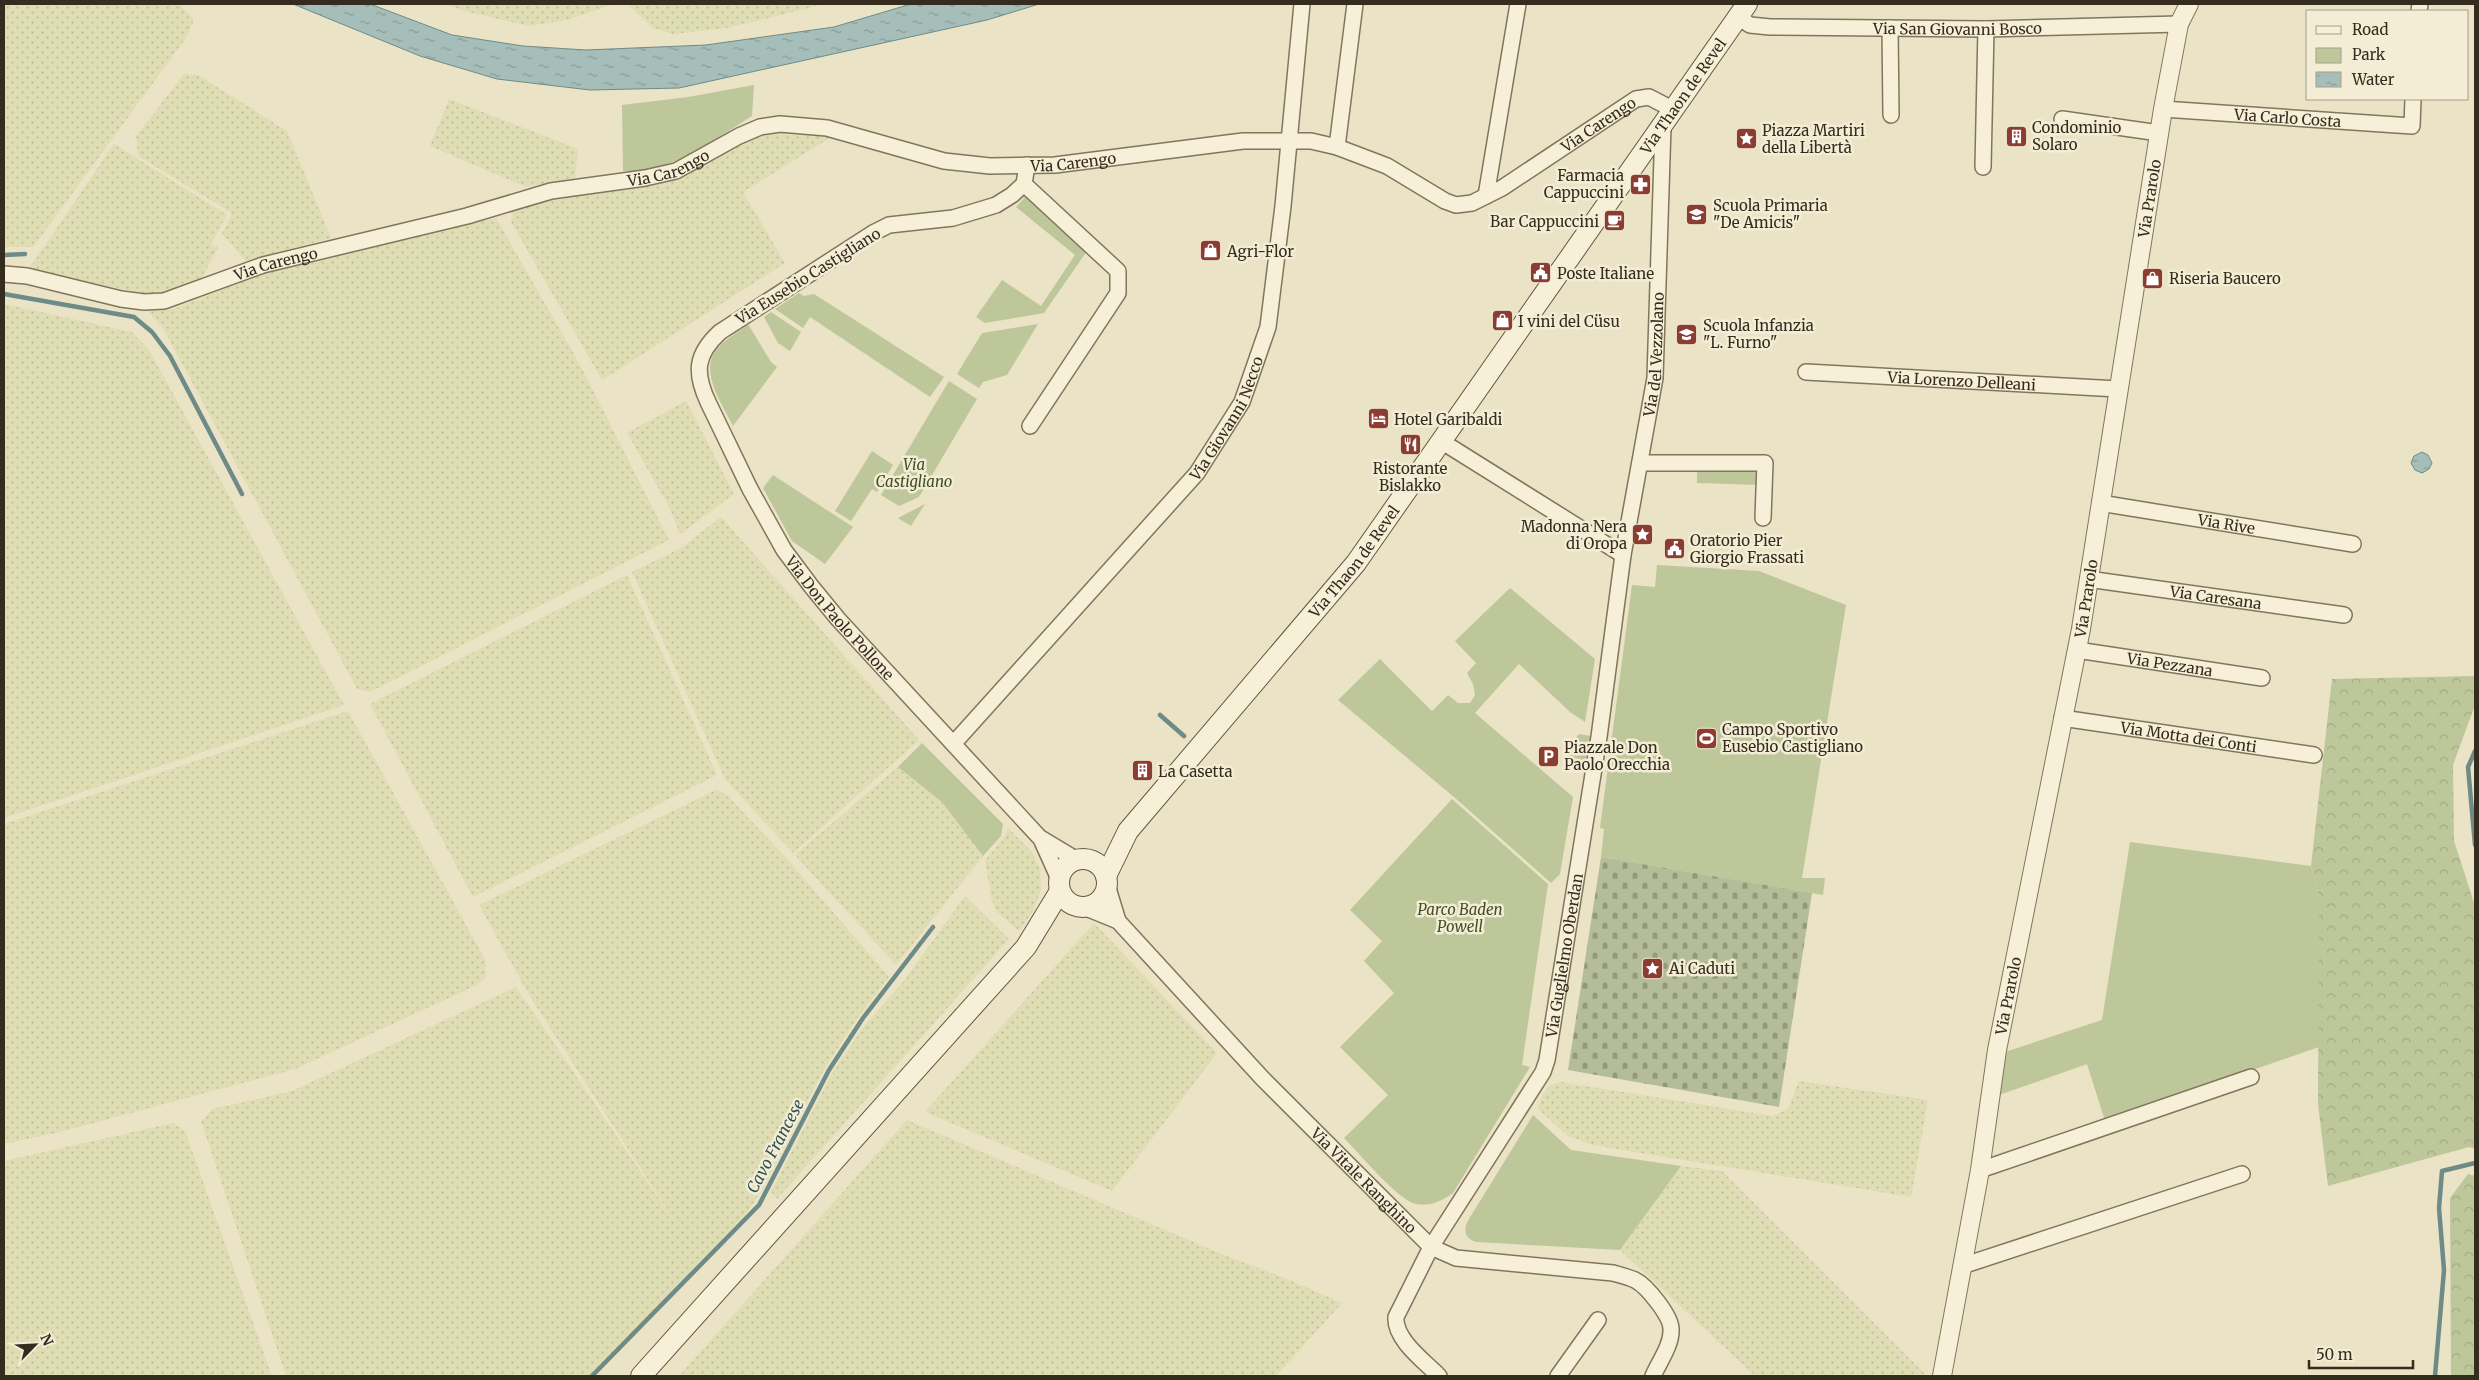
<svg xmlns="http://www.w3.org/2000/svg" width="2479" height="1380" font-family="Merriweather,serif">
	<defs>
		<pattern id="farmland-dots" width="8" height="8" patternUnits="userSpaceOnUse" patternTransform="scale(1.25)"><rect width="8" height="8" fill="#dfddb3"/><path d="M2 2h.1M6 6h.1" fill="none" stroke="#c0be9a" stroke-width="1.8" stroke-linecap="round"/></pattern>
		<pattern id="forest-crowns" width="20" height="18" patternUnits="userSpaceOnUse" patternTransform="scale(1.25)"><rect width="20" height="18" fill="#bdc79a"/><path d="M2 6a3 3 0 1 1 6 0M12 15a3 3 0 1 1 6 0" fill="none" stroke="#a3ab84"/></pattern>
		<pattern id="cemetery-stones" width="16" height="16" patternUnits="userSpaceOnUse" patternTransform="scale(1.25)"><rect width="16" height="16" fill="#b4bd98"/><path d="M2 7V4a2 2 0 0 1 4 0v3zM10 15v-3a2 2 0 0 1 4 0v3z" fill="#939a7b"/></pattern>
		<pattern id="water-ripples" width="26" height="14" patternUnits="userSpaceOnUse" patternTransform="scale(1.25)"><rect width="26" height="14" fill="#a6beb9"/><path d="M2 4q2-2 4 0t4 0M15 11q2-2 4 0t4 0" fill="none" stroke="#889b96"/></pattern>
	</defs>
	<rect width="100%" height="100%" fill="#eae3c5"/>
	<path fill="url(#farmland-dots)" d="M 4,4 L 179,4 L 194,20 L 186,38 L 33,247 L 4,247 Z
		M 445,4 L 614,4 L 567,20 L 529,26 L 464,11 Z
		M 627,4 L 825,4 L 727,28 L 673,34 L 653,28 Z
		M 184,74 L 198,75 L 287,131 L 331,238 L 246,261 L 222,234 L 232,213 L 138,156 L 136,136 Z
		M 449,99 L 578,149 L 575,178 L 526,187 L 430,146 Z
		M 782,131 L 831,137 L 743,192 L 785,263 L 602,380 L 511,222 L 513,212 L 549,198 L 676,178 L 718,158 L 742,142 L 762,134 Z
		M 114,144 L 227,215 L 211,244 L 218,248 L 199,283 L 179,293 L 145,294 L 29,269 Z
		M 496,218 L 579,363 L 669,540 L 370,692 L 357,689 L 163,328 L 148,311 L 174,309 L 274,269 Z
		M 4,304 L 132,332 L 149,350 L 344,705 L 4,818 Z
		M 686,401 L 734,494 L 680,534 L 670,509 L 627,433 Z
		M 721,517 L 919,740 L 793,853 L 725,779 L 632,572 L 681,548 Z
		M 627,575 L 717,775 L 473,897 L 370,704 Z
		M 348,711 L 486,961 L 486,978 L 475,986 L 295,1069 L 56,1133 L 4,1144 L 4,824 Z
		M 898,767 L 942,801 L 983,856 L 896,965 L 795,855 Z
		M 716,790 L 727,795 L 789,861 L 889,977 L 856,1020 L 823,1071 L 761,1192 L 744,1216 L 590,1376 L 286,1376 L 201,1121 L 213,1109 L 292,1091 L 516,987 L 682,1233 L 529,995 L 479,905 Z
		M 1008,828 L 1031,851 L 1040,868 L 1041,890 L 1033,911 L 1019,931 L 997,912 L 991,898 L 985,860 L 1003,839 Z
		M 965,896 L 1009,939 L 777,1199 L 771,1192 L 831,1075 L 864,1026 L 903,982 Z
		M 1094,923 L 1217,1053 L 1112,1191 L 925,1112 Z
		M 1799,1081 L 1928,1100 L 1911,1197 L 1592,1145 L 1568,1136 L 1538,1109 L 1543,1094 L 1550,1085 L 1561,1082 L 1773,1116 L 1788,1109 Z
		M 907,1120 L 1224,1255 L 1287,1279 L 1342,1303 L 1276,1376 L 679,1376 Z
		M 173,1123 L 185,1131 L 272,1376 L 4,1376 L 4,1161 Z
		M 1681,1166 L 1722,1171 L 1927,1376 L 1755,1376 L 1620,1250 Z"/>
	<path fill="#bdc79a" d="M 754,85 L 752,116 L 691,155 L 649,171 L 623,171 L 622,105 L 688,97 Z
		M 1027,195 L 1087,251 L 1044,313 L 985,323 L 976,317 L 1002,280 L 1041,306 L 1075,255 L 1016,207 Z
		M 799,293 L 804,296 L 814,294 L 944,377 L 930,397 L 810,317 L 803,328 L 775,309 Z
		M 771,312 L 801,332 L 790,351 L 778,343 L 764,317 Z
		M 748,324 L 771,362 L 777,367 L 733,426 C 723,405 698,371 717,349 C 725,339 739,332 748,324 Z
		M 1038,324 L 1007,375 L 983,382 L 979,388 L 957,374 L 982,333 Z
		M 949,381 L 977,399 L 919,497 L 899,506 L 881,495 Z
		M 872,451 L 893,465 L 877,492 L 872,489 L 851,521 L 835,511 Z
		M 1758,464 L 1761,485 L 1697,483 L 1697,465 Z
		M 773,475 L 853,527 L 825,564 L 792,541 L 763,488 Z
		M 925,504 L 911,526 L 898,518 Z
		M 1657,565 L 1759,571 L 1846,605 L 1802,878 L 1825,878 L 1823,895 L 1601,857 L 1604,829 L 1600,828 L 1632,585 L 1655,587 Z
		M 1510,588 L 1595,659 L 1585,722 L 1570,712 L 1519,664 L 1475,713 L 1573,797 L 1560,874 L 1551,883 L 1454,797 L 1338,700 L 1380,659 L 1432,711 L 1448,695 L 1458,703 L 1470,703 L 1475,695 L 1473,684 L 1467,673 L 1476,663 L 1455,641 Z
		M 1579,734 L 1591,736 L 1586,772 L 1565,754 L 1565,750 Z
		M 922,743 L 1003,824 L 1001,836 L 983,856 L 942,802 L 898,767 Z
		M 1452,799 L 1548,884 L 1522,1065 L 1530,1067 L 1453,1193 C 1442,1201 1430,1207 1416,1204 C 1399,1201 1358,1152 1344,1138 L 1388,1095 L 1340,1047 L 1394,993 L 1364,961 L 1382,941 L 1350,910 Z
		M 2130,842 L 2311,866 L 2319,896 L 2319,1047 L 2105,1121 L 2087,1064 L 1999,1095 L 2005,1052 L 2102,1020 Z
		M 1533,1115 L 1571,1150 L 1681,1166 L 1620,1250 L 1476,1242 C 1464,1238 1463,1229 1469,1219 Z"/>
	<path fill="url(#forest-crowns)" d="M 2475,676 L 2475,705 L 2453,765 L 2454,841 L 2475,906 L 2475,1149 L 2469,1147 L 2328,1186 L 2318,1104 L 2319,896 L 2311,866 L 2332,679 Z
		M 2468,1174 L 2475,1176 L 2475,1376 L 2451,1376 L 2450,1198 Z"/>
	<path fill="url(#cemetery-stones)" d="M 1601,857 L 1812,893 L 1779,1107 L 1568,1070 Z"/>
	<path fill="url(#water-ripples)" stroke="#6e8b87" d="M 293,4 L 370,4 L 452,35 L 523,46 L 586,50 L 706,45 L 834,27 L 911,4 L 1039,4 L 987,20 L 679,88 L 590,90 L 497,79 L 420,56 Z
		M 2422,452 L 2428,455 L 2432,463 L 2429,469 L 2422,473 L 2415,470 L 2411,463 L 2414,456 Z"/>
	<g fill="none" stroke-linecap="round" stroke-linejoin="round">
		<path stroke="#6e8b87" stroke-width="4.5" d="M 4,255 L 25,254
			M 4,294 L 134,317 L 152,332 L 170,356 L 242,494
			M 1160,715 L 1184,736
			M 2475,751 L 2468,767 L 2475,845
			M 592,1376 L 759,1205 L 829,1070 L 863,1018 L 933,927
			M 2435,1376 L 2444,1270 L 2439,1208 L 2442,1171 L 2475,1163"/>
		<defs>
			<g id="minor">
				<path d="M 2419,11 L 2420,4"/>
				<path id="s1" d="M 1738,17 L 1750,25 L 1770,27 L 1986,29 L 2179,24"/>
				<path d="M 1890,28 L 1891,115"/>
				<path id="s2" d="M 2163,109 L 2412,126 L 2413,99"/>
				<path d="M 2062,119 L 2159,133"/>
				<path d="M 1337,147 L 1355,4"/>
				<path id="s3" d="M 1027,165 L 1024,184 L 1012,195 L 996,205 L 953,218 L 889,225 L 873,233 L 720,332 C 696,354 694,372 708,402 L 750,489 L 784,550 L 811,586 L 838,619 L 1041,839 L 1059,879"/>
				<path d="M 1983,167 L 1986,29"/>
				<path d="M 1024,184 L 1118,271 L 1118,293 L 1030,426"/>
				<path d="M 1486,196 L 1518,4"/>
				<path id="s4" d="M 4,274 L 27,276 L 121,299 L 144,302 L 164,301 L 263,265 L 467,216 L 551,191 L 645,178 L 676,171 L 739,136 L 760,127 L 780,124 L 827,128 L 944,161 L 990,166 L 1055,165 L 1243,141 L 1311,141 L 1337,147 L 1387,166 L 1445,201 L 1456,205 L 1472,203 L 1502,188 L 1636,99 L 1649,97 L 1674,110"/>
				<path id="s5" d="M 1806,372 L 2118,389"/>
				<path d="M 1441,441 L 1623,555"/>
				<path d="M 1640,463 L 1765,463 L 1763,518"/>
				<path id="s6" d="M 2100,503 L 2353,544"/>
				<path id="s7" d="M 2088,579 L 2344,615"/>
				<path id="s8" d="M 2077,650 L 2262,678"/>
				<path id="s9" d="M 2062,718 L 2314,755"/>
				<path id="s10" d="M 954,743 L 1197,473 L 1242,402 L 1268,327 L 1283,206 L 1302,4"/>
				<path d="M 1042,839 L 1077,860"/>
				<path d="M 1107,885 L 1118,921"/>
				<path id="s11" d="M 1086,908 L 1118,921 L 1263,1079 L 1431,1247 L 1456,1258 L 1613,1273 C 1620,1275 1628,1277 1635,1280 C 1647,1286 1671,1316 1671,1329 C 1672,1345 1659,1362 1653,1376"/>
				<path d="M 1980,1170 L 2251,1077"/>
				<path d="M 1962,1266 L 2242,1174"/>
				<path id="s12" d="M 1439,1376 C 1424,1361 1394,1339 1396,1317 L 1431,1247 L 1543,1072 L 1547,1060 L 1599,737 L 1623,555 L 1655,378 L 1663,126"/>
				<path d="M 1558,1376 L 1598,1320"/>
			</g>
			<g id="tertiary">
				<path id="s13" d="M 1942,1376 L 1980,1170 L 1997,1050 L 2081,629 L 2163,109 L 2179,24 L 2189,4"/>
			</g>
			<g id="secondary">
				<circle cx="1083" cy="883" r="24"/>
				<path id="s14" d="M 1106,876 L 1128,831 L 1356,563 L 1747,4"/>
				<path d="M 641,1376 L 1026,947 L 1060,891"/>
			</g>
		</defs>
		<use href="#minor" stroke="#83755d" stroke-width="18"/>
		<use href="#tertiary" stroke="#83755d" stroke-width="20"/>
		<use href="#secondary" stroke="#655740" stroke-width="22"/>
		<use href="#minor" stroke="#f5f0d7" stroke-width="15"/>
		<use href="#tertiary" stroke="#f5f0d7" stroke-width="18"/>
		<use href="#secondary" stroke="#f5f0d7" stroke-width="20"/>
	</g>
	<defs>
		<symbol id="building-square" viewBox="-11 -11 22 22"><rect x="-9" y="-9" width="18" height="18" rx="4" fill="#8d3c32" stroke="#f2edd4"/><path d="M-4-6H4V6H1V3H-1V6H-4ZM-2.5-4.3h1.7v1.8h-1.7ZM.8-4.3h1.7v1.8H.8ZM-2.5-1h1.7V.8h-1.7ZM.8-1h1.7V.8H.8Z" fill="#fff"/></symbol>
		<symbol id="sight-square" viewBox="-11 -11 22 22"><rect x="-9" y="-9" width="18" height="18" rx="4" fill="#8d3c32" stroke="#f2edd4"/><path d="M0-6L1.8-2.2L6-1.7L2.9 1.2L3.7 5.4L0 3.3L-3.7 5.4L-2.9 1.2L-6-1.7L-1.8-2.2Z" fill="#fff"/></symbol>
		<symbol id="pharmacy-square" viewBox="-11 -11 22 22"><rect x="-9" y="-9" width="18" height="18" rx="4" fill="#8d3c32" stroke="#f2edd4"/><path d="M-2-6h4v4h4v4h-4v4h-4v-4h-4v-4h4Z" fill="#fff"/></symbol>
		<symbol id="school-square" viewBox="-11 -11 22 22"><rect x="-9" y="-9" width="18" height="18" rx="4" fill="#8d3c32" stroke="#f2edd4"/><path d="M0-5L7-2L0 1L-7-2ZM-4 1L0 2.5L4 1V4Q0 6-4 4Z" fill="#fff"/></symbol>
		<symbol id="cafe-square" viewBox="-11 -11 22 22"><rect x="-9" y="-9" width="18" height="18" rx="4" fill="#8d3c32" stroke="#f2edd4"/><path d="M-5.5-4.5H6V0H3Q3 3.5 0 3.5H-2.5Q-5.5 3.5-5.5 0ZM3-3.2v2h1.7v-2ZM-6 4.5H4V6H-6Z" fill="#fff"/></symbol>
		<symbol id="shop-square" viewBox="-11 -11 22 22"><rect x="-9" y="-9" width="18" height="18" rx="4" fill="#8d3c32" stroke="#f2edd4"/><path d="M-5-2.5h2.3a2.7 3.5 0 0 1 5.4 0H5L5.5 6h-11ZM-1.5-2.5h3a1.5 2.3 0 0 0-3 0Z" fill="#fff"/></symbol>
		<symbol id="civic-square" viewBox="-11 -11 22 22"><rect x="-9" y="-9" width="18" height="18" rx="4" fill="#8d3c32" stroke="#f2edd4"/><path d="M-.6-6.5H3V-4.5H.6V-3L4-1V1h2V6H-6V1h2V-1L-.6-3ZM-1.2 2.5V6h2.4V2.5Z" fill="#fff"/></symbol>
		<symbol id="hotel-square" viewBox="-11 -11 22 22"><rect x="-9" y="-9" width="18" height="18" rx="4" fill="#8d3c32" stroke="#f2edd4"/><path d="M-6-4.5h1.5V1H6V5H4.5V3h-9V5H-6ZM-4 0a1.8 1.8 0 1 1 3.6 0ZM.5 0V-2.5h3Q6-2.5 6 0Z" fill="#fff"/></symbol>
		<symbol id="restaurant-square" viewBox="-11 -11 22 22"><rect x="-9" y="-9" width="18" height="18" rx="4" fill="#8d3c32" stroke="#f2edd4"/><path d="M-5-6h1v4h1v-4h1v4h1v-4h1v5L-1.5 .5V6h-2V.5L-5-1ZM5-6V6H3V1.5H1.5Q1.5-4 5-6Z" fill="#fff"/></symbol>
		<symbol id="stadium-square" viewBox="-11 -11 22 22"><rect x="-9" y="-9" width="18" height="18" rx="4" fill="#8d3c32" stroke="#f2edd4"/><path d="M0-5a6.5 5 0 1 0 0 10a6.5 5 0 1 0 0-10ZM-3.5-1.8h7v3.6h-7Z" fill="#fff"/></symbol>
		<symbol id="parking-square" viewBox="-11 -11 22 22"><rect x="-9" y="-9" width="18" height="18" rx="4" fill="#8d3c32" stroke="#f2edd4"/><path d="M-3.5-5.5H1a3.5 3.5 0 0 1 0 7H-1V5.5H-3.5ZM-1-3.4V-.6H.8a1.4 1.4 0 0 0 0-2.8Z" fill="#fff"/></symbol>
	</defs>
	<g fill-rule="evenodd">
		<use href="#building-square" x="2004" y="124" width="25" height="25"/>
		<use href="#sight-square" x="1734" y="126" width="25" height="25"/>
		<use href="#pharmacy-square" x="1628" y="172" width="25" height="25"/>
		<use href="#school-square" x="1684" y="202" width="25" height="25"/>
		<use href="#cafe-square" x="1602" y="208" width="25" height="25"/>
		<use href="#shop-square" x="1198" y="238" width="25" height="25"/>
		<use href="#civic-square" x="1528" y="260" width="25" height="25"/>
		<use href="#shop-square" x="2140" y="266" width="25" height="25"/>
		<use href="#shop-square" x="1490" y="308" width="25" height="25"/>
		<use href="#school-square" x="1674" y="322" width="25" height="25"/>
		<use href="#hotel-square" x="1366" y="406" width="25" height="25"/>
		<use href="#restaurant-square" x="1398" y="432" width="25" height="25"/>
		<use href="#sight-square" x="1630" y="522" width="25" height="25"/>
		<use href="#civic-square" x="1662" y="536" width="25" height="25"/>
		<use href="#stadium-square" x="1694" y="726" width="25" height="25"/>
		<use href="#parking-square" x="1536" y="744" width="25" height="25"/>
		<use href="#building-square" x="1130" y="758" width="25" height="25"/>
		<use href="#sight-square" x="1640" y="956" width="25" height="25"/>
	</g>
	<g text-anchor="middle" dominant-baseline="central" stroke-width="5" stroke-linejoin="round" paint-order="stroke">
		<g font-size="15" fill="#352c1f" stroke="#f2edd4">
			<text stroke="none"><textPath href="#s1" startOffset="222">Via San Giovanni Bosco</textPath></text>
			<text stroke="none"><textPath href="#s14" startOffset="972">Via Thaon de Revel</textPath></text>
			<text stroke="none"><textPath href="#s2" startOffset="125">Via Carlo Costa</textPath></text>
			<text stroke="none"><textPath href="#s4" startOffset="1670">Via Carengo</textPath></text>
			<text stroke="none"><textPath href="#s4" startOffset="1106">Via Carengo</textPath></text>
			<text stroke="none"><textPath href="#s4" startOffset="686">Via Carengo</textPath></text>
			<text stroke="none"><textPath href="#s13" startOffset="1196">Via Prarolo</textPath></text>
			<text stroke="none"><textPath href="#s4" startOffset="281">Via Carengo</textPath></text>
			<text transform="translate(808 276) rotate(-32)">Via Eusebio Castigliano</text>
			<text stroke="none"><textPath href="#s12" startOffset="1088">Via del Vezzolano</textPath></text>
			<text stroke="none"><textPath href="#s5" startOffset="156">Via Lorenzo Delleani</textPath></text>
			<text stroke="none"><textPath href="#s10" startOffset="426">Via Giovanni Necco</textPath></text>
			<text stroke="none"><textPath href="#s6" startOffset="128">Via Rive</textPath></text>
			<text stroke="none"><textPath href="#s14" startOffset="402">Via Thaon de Revel</textPath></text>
			<text stroke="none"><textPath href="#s7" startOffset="129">Via Caresana</textPath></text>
			<text stroke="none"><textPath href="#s13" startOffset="791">Via Prarolo</textPath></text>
			<text stroke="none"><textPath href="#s3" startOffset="696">Via Don Paolo Pollone</textPath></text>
			<text stroke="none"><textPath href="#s8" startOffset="94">Via Pezzana</textPath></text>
			<text stroke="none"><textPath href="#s9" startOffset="128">Via Motta dei Conti</textPath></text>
			<text stroke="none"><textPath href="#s12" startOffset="480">Via Guglielmo Oberdan</textPath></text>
			<text stroke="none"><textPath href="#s13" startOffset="386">Via Prarolo</textPath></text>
			<text stroke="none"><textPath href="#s11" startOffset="392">Via Vitale Ranghino</textPath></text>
		</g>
		<g font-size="15" fill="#352c1f" stroke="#f2edd4" text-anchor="start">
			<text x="2032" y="127">Condominio<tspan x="2032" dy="17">Solaro</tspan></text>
			<text x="1762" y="130">Piazza Martiri<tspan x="1762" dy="17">della Libertà</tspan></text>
			<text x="1624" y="175" text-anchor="end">Farmacia<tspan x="1624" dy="17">Cappuccini</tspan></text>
			<text x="1713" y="205">Scuola Primaria<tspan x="1713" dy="17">"De Amicis"</tspan></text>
			<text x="1599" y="221" text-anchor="end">Bar Cappuccini</text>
			<text x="1227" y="251">Agri-Flor</text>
			<text x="1557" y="273">Poste Italiane</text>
			<text x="2169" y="278">Riseria Baucero</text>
			<text x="1518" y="321">I vini del Cüsu</text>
			<text x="1703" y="325">Scuola Infanzia<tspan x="1703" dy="17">"L. Furno"</tspan></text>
			<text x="1394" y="419">Hotel Garibaldi</text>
			<text x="1410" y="468" text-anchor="middle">Ristorante<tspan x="1410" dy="17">Bislakko</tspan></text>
			<text x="1627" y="526" text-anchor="end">Madonna Nera<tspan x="1627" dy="17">di Oropa</tspan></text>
			<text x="1690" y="540">Oratorio Pier<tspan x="1690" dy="17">Giorgio Frassati</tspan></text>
			<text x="1722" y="729">Campo Sportivo<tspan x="1722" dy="17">Eusebio Castigliano</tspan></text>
			<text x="1564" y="747">Piazzale Don<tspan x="1564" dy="17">Paolo Orecchia</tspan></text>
			<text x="1158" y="771">La Casetta</text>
			<text x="1669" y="968">Ai Caduti</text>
		</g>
		<g font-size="15" font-style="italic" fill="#414f28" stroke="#f2edd4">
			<text x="914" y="464">Via<tspan x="914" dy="17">Castigliano</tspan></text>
			<text x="1460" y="909">Parco Baden<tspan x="1460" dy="17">Powell</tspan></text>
		</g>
		<g font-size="16" font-style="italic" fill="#305153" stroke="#f2edd4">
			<text transform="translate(775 1146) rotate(-62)">Cavo Francese</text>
		</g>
	</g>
	<rect width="2479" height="1380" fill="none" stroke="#352c1f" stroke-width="10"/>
	<rect x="2306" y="10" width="162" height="90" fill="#f2edd4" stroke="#a6a08c"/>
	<rect x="2316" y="26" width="25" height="8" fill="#f5f0d7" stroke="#a6a08c"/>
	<text x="2352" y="35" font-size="15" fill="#352c1f">Road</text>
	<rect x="2316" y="48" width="25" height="15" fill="#bdc79a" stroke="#a6a08c"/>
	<text x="2352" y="60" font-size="15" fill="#352c1f">Park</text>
	<rect x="2316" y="72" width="25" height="15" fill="url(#water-ripples)" stroke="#a6a08c"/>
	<text x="2352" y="85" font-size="15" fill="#352c1f">Water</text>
	<g transform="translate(35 1345) rotate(66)" stroke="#f2edd4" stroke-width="4" paint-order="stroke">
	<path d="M0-4L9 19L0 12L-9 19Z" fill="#352c1f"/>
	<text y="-8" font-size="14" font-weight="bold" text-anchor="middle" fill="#352c1f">N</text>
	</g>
	<path d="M2309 1360v8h104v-8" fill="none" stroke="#352c1f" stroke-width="2.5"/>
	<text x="2316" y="1360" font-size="15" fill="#352c1f" stroke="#f2edd4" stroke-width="4" paint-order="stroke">50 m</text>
</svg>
